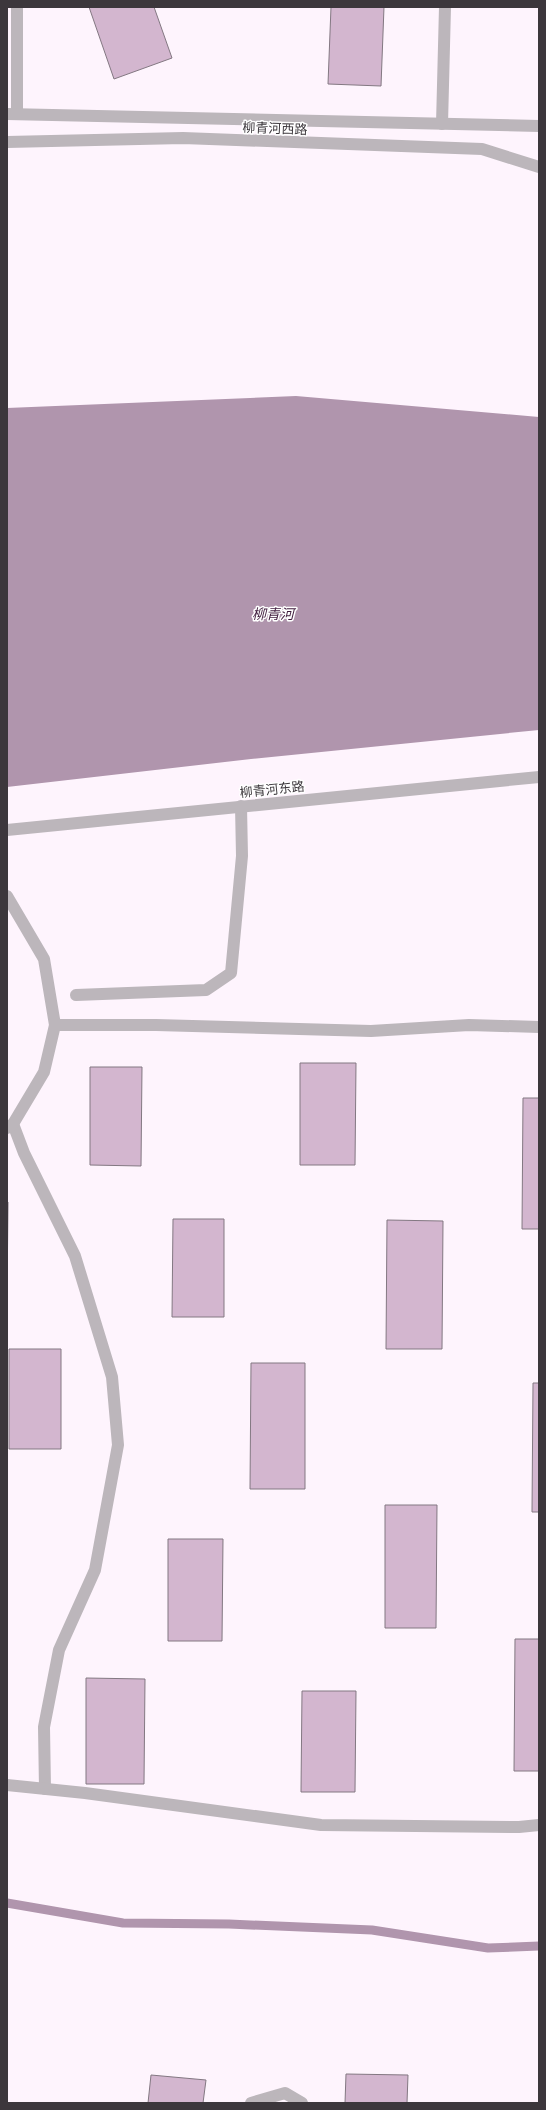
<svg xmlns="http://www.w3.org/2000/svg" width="546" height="2110" font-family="Cabin,'Noto Sans SC',sans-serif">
	<rect width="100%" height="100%" fill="#fef4fd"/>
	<path fill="#b095ad" d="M 296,396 L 539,417 L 539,730 L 251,759 L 7,787 L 7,408 Z"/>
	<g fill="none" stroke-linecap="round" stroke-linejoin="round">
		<path stroke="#b095ad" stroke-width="9" d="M 7,1903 L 123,1923 L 229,1924 L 372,1930 L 488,1948 L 539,1946"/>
	</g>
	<path fill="#d3b6cf" stroke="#837882" d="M 89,7 L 154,7 L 172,58 L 114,79 Z
		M 331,7 L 384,7 L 381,86 L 328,84 Z
		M 300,1063 L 356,1063 L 355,1165 L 300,1165 Z
		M 90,1067 L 142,1067 L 141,1166 L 90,1165 Z
		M 523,1098 L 539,1098 L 539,1229 L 522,1229 Z
		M 7,1202 L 8,1202 L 7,1300 Z
		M 173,1219 L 224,1219 L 224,1317 L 172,1317 Z
		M 387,1220 L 443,1221 L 442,1349 L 386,1349 Z
		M 9,1349 L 61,1349 L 61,1449 L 9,1449 Z
		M 251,1363 L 305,1363 L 305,1489 L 250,1489 Z
		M 533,1383 L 539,1383 L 539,1512 L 532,1512 Z
		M 385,1505 L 437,1505 L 436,1628 L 385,1628 Z
		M 168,1539 L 223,1539 L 222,1641 L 168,1641 Z
		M 515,1639 L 539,1639 L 539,1771 L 514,1771 Z
		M 86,1678 L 145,1679 L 144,1784 L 86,1784 Z
		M 302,1691 L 356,1691 L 355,1792 L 301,1792 Z
		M 346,2074 L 408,2075 L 407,2103 L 345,2103 Z
		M 151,2075 L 206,2080 L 203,2103 L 148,2103 Z"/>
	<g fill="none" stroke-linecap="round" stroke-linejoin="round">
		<path stroke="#bcb6bb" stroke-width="12" d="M 17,7 L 17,114
			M 442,124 L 445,7
			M 76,995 L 206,990 L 231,973 L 242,856 L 241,806
			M 13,1124 L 24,1153 L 75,1256 L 112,1377 L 118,1445 L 95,1570 L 59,1650 L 44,1727 L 45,1789
			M 251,2103 L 285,2093 L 302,2103"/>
		<path stroke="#bcb6bb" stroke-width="12" d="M 7,114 L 539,126
			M 7,142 L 183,138 L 482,149 L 539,167
			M 7,830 L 539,777
			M 7,896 L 44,959 L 55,1025 L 156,1025 L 371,1031 L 469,1025 L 539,1027
			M 7,1128 L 13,1124 L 44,1072 L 55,1025
			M 7,1785 L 85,1793 L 321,1825 L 519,1827 L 539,1825"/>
	</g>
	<g text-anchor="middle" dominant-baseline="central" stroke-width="3" stroke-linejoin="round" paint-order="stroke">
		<g font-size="13" fill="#3c373c" stroke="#fff">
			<text transform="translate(275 128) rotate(2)">柳青河西路</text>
			<text transform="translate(272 789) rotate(-6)">柳青河东路</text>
		</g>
		<g font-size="14" font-style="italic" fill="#3d193b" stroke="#fff">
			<text x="273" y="614">柳青河</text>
		</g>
	</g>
	<rect width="546" height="2110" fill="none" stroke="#3c373c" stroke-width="16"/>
</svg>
